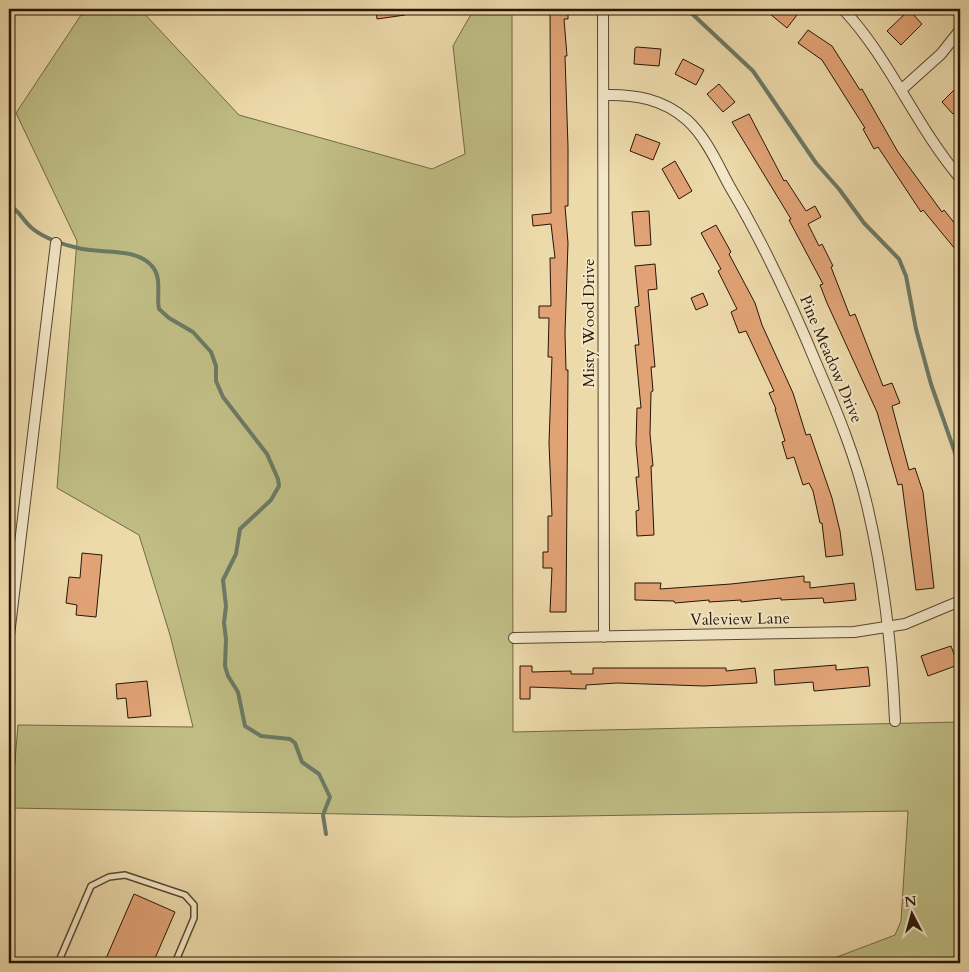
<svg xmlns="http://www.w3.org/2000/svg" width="969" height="972" font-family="Cardo,serif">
	<rect width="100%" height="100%" fill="#eddaab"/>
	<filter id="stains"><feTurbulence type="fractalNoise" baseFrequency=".004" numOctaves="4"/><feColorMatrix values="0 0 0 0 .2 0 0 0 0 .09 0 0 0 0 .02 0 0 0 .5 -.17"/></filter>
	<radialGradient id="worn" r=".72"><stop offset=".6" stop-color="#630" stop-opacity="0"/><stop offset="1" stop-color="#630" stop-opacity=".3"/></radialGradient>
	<path fill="#bfbd84" stroke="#736944" d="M 85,9 L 140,9 L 239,115 L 432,169 L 465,154 L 453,46 L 474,9 L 512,9 L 513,732 L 960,722 L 960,963 L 821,963 L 895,935 L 901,921 L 908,811 L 511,817 L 11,808 L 18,725 L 193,727 L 170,635 L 139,535 L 57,488 L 77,241 L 16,113 Z"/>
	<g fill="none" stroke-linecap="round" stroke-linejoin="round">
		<path stroke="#6c7964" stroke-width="4" d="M 687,9 L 753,71 L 816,163 L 839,189 L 864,223 L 899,259 L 906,276 L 916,329 L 931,384 L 960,467
			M 9,205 C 20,211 23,221 33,229 C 44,238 64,245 78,248 C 100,254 134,247 151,265 C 163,277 156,295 159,309 L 169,318 L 193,332 L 211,352 L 216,366 L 216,381 L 223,397 L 267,454 L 278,479 L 279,486 L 271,500 L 240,529 L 236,554 L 223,580 L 226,606 L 224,623 L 226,639 L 225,666 L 228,676 L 238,692 L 245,726 L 261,736 L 290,739 L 295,743 L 302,762 L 319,774 L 330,797 L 323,815 L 326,834"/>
	</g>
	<path fill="#e1a376" stroke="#271505" d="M 376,9 L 405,9 L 405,15 L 377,19 Z
		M 550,9 L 568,9 L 568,19 L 564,19 L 567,56 L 565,56 L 568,147 L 568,206 L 565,206 L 568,243 L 565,333 L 566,370 L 568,370 L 566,612 L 550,612 L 552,568 L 543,568 L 543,552 L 548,552 L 548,516 L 552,516 L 549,443 L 552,357 L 548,357 L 549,318 L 539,318 L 539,306 L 551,306 L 550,258 L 555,258 L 551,224 L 533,226 L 532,215 L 551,213 Z
		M 764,9 L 789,9 L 797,15 L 787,28 Z
		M 909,10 L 922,24 L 901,45 L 887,31 Z
		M 808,30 L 832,46 L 860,90 L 862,89 L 898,152 L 942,212 L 944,210 L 960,230 L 960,255 L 923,210 L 921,212 L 878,147 L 874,149 L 863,129 L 865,128 L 822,60 L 798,43 Z
		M 637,47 L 661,49 L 659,66 L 634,64 L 635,48 Z
		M 683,59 L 704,70 L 696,85 L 675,74 Z
		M 719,84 L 735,102 L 723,112 L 707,94 Z
		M 960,84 L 960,107 L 953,114 L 942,102 Z
		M 749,114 L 784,181 L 786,180 L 806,211 L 815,206 L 821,217 L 808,224 L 819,246 L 822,244 L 833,266 L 831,267 L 850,316 L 855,314 L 883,386 L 892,383 L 900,403 L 892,406 L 909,470 L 915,468 L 923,492 L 934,588 L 916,590 L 902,484 L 898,485 L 877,412 L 827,303 L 820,285 L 823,284 L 789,220 L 791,219 L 732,122 Z
		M 636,134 L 660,143 L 653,160 L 630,151 Z
		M 675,161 L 692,191 L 679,199 L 662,169 Z
		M 649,211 L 651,245 L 635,246 L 632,212 Z
		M 716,225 L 731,252 L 729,254 L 755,303 L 762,325 L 793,393 L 806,435 L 810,434 L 832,498 L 840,531 L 843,555 L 826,557 L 822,523 L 820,523 L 813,491 L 809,483 L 803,485 L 794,457 L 787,459 L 782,442 L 785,441 L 775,409 L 776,409 L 769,393 L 774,391 L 746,331 L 739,333 L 731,312 L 737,309 L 718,271 L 721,269 L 701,233 Z
		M 655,264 L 657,289 L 648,290 L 655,367 L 651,367 L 653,391 L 651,392 L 650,434 L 653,466 L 651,466 L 654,535 L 637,536 L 636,511 L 639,510 L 636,477 L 639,477 L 636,444 L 637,408 L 641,408 L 635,345 L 639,345 L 635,307 L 639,306 L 635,266 Z
		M 703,293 L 708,305 L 696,310 L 691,298 Z
		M 82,553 L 102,555 L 96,617 L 76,615 L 77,605 L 66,603 L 69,577 L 80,578 Z
		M 804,576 L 804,582 L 810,582 L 810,588 L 854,583 L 856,600 L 824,603 L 823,598 L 781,600 L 781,598 L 741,602 L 741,600 L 709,602 L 709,600 L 675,603 L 674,601 L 635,600 L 635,583 L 661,583 L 660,589 L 731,584 Z
		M 951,646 L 958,665 L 928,676 L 921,656 Z
		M 836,665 L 836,670 L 868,667 L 870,686 L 814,691 L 813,682 L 775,685 L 774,670 Z
		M 520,666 L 532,666 L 532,672 L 571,671 L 571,674 L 593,674 L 593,668 L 726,668 L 726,671 L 755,668 L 757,683 L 704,686 L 617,683 L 586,685 L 586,689 L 530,687 L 530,699 L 520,699 Z
		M 147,681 L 151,716 L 128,718 L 126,698 L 117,699 L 116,684 Z
		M 134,894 L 175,912 L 153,963 L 104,963 Z"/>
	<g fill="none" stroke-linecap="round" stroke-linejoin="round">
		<defs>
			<path id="lane" d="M 58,963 L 91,886 L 109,877 L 125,875 L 185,895 L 194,905 L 194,918 L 175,963"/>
			<path id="street" d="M 603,9 L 604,637
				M 843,9 C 890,59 915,125 960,178
				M 901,90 L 941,54 L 960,30
				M 603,95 C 635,94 663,99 687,120 C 706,137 718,165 730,187 C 765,246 793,307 819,370 C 838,414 856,458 867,505 C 884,577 892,648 895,721
				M 9,635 L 56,243
				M 514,638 L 854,632 L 905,624 L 960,601"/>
		</defs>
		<use href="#lane" stroke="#58462e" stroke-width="8"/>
		<use href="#street" stroke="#58462e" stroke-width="12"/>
		<use href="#lane" stroke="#f3e7c8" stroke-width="5"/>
		<use href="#street" stroke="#f3e7c8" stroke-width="10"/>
	</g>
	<g text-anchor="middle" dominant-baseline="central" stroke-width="4" stroke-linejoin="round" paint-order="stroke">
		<g font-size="16" fill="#271505" stroke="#f3e7c8">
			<text transform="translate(589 323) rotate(-90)">Misty Wood Drive</text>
			<text transform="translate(831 359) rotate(67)">Pine Meadow Drive</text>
			<text transform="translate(740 619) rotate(-1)">Valeview Lane</text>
		</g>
	</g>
	<rect width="969" height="972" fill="none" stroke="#eddaab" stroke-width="30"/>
	<rect x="10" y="10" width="949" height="952" fill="none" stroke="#271505" stroke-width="2.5"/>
	<rect x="15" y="15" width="939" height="942" fill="none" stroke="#271505"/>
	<g transform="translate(912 914) rotate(354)" stroke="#f3e7c8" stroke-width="4" paint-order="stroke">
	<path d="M0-4L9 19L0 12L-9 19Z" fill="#271505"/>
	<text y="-8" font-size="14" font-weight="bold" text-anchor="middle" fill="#271505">N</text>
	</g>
	<rect width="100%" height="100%" filter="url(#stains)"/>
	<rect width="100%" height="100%" fill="url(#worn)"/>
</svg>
